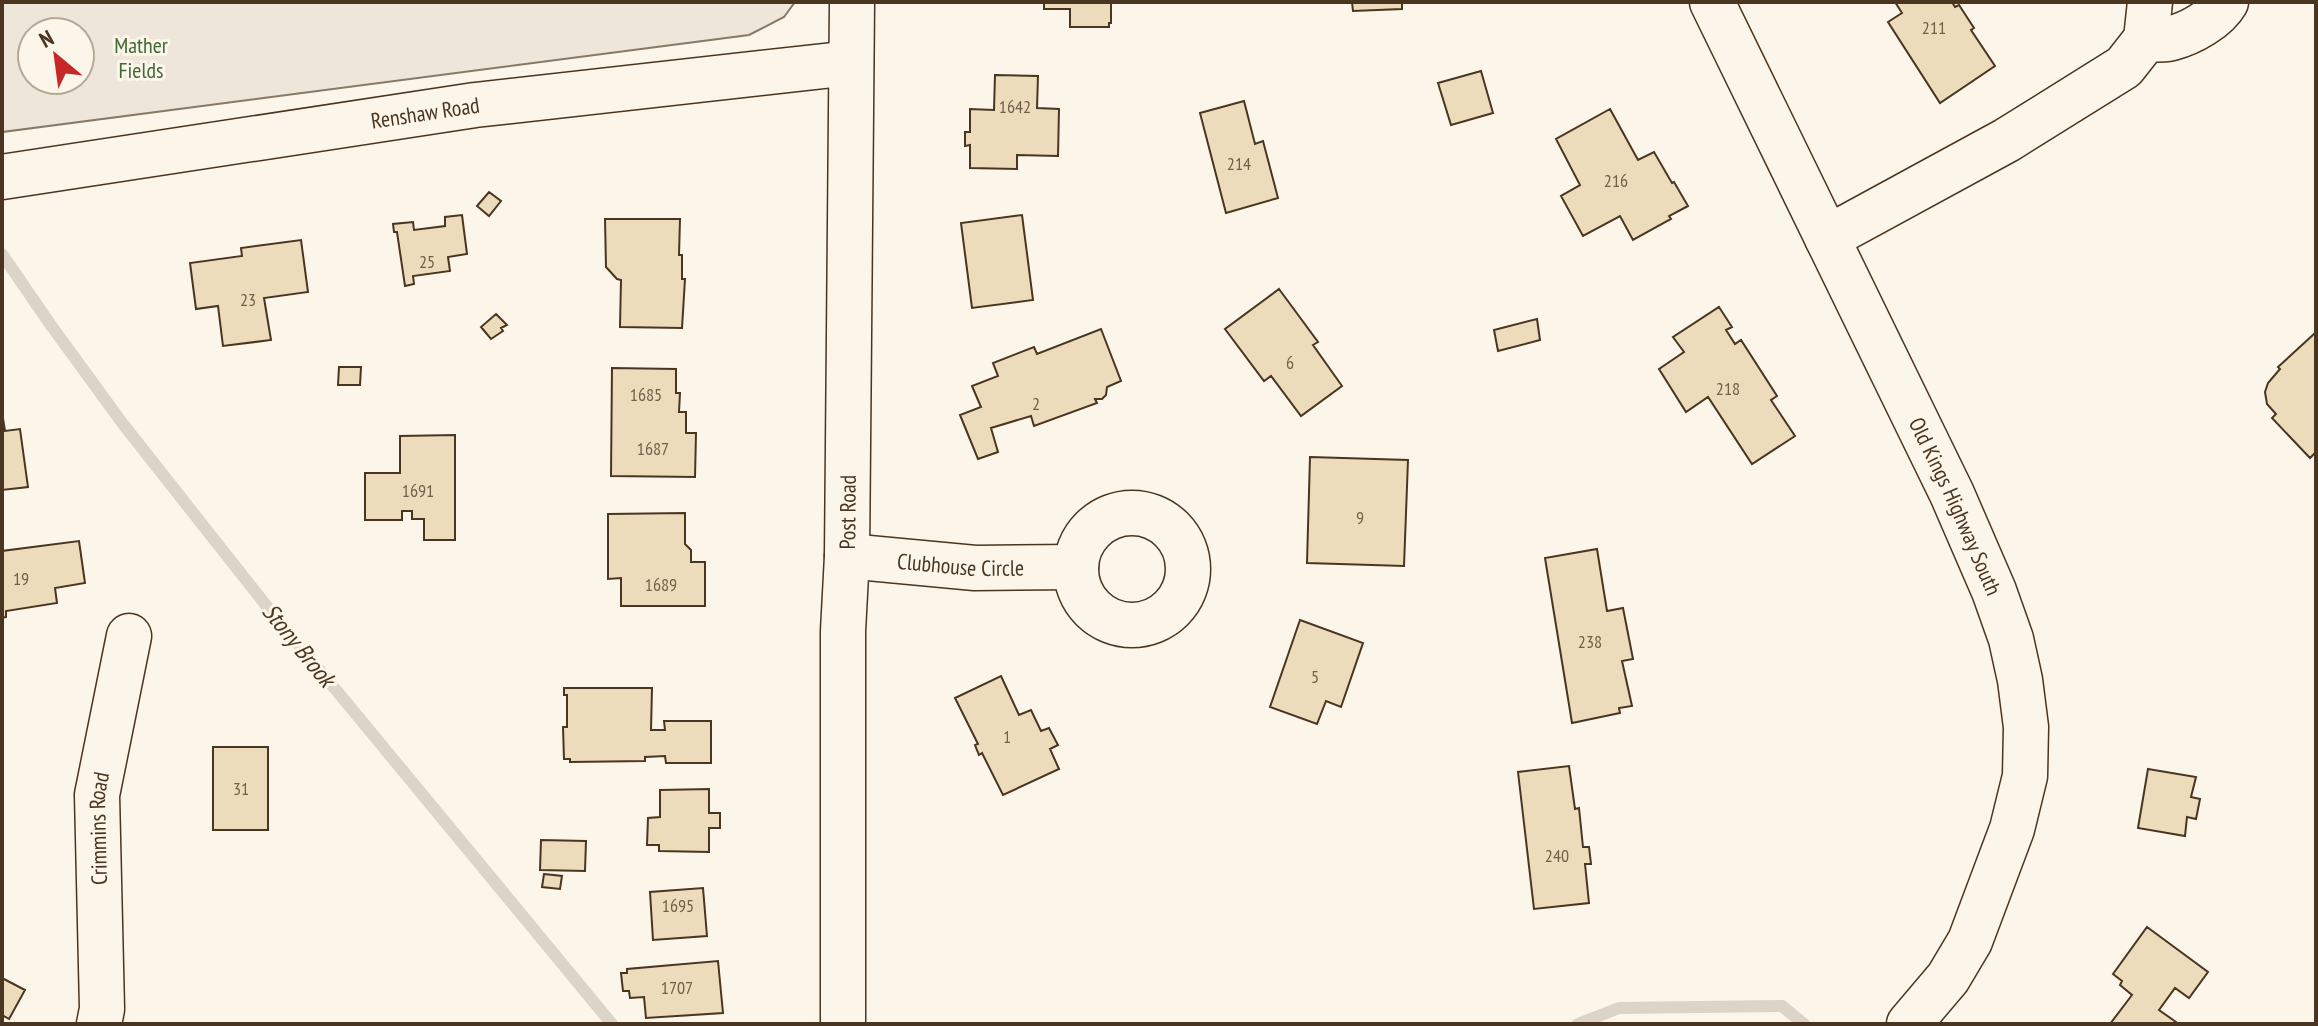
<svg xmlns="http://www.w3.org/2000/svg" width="2318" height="1026" font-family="'PT Sans Narrow',sans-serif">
	<rect width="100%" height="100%" fill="#fbf6e9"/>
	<path fill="#ede6d9" stroke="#887966" stroke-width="2" fill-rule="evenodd" d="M 2,2 L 795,2 L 784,17 L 749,35 L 2,132 ZM 32,32 L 80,32 L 80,80 L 32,80 Z"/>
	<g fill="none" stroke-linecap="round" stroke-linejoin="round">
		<path stroke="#dcd4c6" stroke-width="12" d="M 2,254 L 50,324 L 123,424 L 265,604 L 612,1024
			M 1578,1024 L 1619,1008 L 1782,1006 L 1804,1024"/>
	</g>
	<path fill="#ecdcbc" stroke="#4a3520" stroke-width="2" d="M 1044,2 L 1111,2 L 1111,23 L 1109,23 L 1109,27 L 1070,27 L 1070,9 L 1044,9 Z
		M 1352,2 L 1402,2 L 1402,9 L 1353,11 Z
		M 1895,2 L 1952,2 L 1955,7 L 1959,5 L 1974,28 L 1971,30 L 1995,66 L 1940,103 L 1888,22 L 1902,13 Z
		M 1481,71 L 1493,113 L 1451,125 L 1438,83 Z
		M 995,75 L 1038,76 L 1037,108 L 1059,109 L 1058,156 L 1017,155 L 1017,169 L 970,168 L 970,145 L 965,146 L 965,132 L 970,132 L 970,109 L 994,110 Z
		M 1244,101 L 1255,144 L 1263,141 L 1278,198 L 1226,213 L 1200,113 Z
		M 1610,109 L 1638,160 L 1654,152 L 1672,183 L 1674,182 L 1688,206 L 1669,216 L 1671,219 L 1633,240 L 1620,216 L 1583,236 L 1561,196 L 1580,185 L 1556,139 Z
		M 489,192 L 501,201 L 489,216 L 477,206 Z
		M 462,215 L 467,254 L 448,257 L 450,271 L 413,276 L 414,284 L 405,286 L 397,232 L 394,232 L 393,224 L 413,222 L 414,230 L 445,226 L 445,217 Z
		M 1022,215 L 1033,300 L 972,308 L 961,223 Z
		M 605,219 L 680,219 L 679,255 L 682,255 L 682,279 L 685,279 L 682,328 L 620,327 L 621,280 L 617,279 L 606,267 Z
		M 301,240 L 308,292 L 264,298 L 271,340 L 223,346 L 218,306 L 196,309 L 190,263 L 242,256 L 241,248 Z
		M 1279,289 L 1318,342 L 1313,345 L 1342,386 L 1301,416 L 1271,376 L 1264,381 L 1225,329 Z
		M 1719,307 L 1732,327 L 1726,330 L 1735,344 L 1741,340 L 1777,396 L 1771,400 L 1795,436 L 1752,464 L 1708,397 L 1686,412 L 1659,369 L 1684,352 L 1673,337 Z
		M 496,314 L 507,325 L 501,328 L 503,331 L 491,339 L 481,327 Z
		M 1537,319 L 1540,340 L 1498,351 L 1494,330 Z
		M 1101,329 L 1121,381 L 1107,387 L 1106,395 L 1102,399 L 1095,399 L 1097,403 L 1034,426 L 1031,416 L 991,428 L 998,452 L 978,459 L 960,415 L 981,407 L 972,386 L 998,376 L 993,363 L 1034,347 L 1037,354 Z
		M 2314,334 L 2316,335 L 2316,452 L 2310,458 L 2272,418 L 2276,414 L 2267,404 L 2265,392 L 2268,383 L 2280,369 L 2278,367 Z
		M 339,367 L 361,367 L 360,385 L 338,385 Z
		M 612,368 L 676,369 L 676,393 L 680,393 L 679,412 L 686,412 L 686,433 L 696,433 L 695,477 L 611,476 Z
		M 2,412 L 5,431 L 20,429 L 28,487 L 2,490 Z
		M 455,435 L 455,540 L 424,540 L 424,519 L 412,519 L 412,511 L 402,511 L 402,520 L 365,520 L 365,473 L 400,473 L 400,436 Z
		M 1310,457 L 1408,460 L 1404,566 L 1307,563 Z
		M 685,513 L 685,544 L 691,550 L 691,562 L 705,562 L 705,606 L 621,606 L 621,578 L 608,579 L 608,514 Z
		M 79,541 L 85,583 L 55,588 L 57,603 L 6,611 L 6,617 L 2,618 L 2,551 Z
		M 1597,549 L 1607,611 L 1623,608 L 1633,659 L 1622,661 L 1632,706 L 1619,708 L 1620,713 L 1572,723 L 1545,558 Z
		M 1300,620 L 1363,643 L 1341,707 L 1326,701 L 1317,724 L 1270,707 Z
		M 1001,676 L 1019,715 L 1031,710 L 1041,731 L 1049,728 L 1058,745 L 1050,749 L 1059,769 L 1003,795 L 982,753 L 979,755 L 975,745 L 978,744 L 955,698 Z
		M 564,688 L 652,688 L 651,730 L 665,730 L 664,721 L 711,721 L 711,763 L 666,763 L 665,756 L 645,757 L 645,761 L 570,762 L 570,759 L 564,759 L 563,727 L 567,727 L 567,695 L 564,695 Z
		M 213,747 L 268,747 L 268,830 L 213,830 Z
		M 1569,766 L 1575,809 L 1579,808 L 1583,847 L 1589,847 L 1591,864 L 1585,864 L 1589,903 L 1534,909 L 1518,772 Z
		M 2148,769 L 2196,777 L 2191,797 L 2200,799 L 2196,819 L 2187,817 L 2185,836 L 2138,828 Z
		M 709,789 L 709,813 L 720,813 L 720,828 L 709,828 L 709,852 L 659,851 L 659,845 L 647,845 L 648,818 L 660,817 L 660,790 Z
		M 541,840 L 586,841 L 585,871 L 540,870 Z
		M 544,874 L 562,876 L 560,889 L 542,887 Z
		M 703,888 L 707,936 L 653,940 L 650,892 Z
		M 2147,927 L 2208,972 L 2189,998 L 2175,988 L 2159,1010 L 2176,1022 L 2175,1024 L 2110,1024 L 2132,995 L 2120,985 L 2122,981 L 2113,974 Z
		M 718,961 L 723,1013 L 646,1018 L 644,997 L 630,998 L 629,991 L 623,991 L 621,973 L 627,973 L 627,969 Z
		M 2,978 L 25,990 L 9,1019 L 2,1015 Z"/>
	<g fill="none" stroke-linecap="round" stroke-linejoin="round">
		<defs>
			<g id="minor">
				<path id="s1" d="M 1712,2 L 1952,494 L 1994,591 L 2011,639 L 2020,680 L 2026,727 L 2025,776 L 2012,829 L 1970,941 L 1948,978 L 1909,1024"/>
				<path d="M 2146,39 C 2154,39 2164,41 2172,38 C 2191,33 2216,19 2226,2"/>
				<path id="s2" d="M 2,177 L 475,105 L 851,63"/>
				<path d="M 1827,238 L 2007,140 L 2124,67 L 2146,39 L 2150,2"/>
				<circle cx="1132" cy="569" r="56"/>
				<path id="s3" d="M 847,556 L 975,568 L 1076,567"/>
				<path id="s4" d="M 99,1024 L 102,1009 L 97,795 L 129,636"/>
			</g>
			<g id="major">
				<path id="s5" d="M 843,1024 L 843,631 L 847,556 L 852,2"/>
			</g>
		</defs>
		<use href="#minor" stroke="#4a3520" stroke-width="47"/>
		<use href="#major" stroke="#4a3520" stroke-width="47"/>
		<use href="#minor" stroke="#fbf6e9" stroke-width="44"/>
		<use href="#major" stroke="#fbf6e9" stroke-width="44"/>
	</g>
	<g text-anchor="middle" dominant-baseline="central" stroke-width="6" stroke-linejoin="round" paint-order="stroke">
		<g font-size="18" fill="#725f47">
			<text x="1934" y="27">211</text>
			<text x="1015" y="106">1642</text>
			<text x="1239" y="163">214</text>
			<text x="1616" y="180">216</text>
			<text x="427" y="261">25</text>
			<text x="248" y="299">23</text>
			<text x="1290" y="362">6</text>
			<text x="1728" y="388">218</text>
			<text x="646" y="394">1685</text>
			<text x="1036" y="403">2</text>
			<text x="653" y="448">1687</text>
			<text x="418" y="490">1691</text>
			<text x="1360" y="517">9</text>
			<text x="21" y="578">19</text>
			<text x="661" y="584">1689</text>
			<text x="1590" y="641">238</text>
			<text x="1315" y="676">5</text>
			<text x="1007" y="736">1</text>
			<text x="241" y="788">31</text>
			<text x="1557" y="855">240</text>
			<text x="678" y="905">1695</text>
			<text x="677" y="987">1707</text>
		</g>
		<g font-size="22" fill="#436837" stroke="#fbf6e9">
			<text x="141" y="45">Mather<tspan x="141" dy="25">Fields</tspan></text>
		</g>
		<g font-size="22" fill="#4a3520" stroke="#fbf6e9">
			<text stroke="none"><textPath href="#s2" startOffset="428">Renshaw Road</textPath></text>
			<text stroke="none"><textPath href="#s1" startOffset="560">Old Kings Highway South</textPath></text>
			<text stroke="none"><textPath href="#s5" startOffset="512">Post Road</textPath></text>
			<text stroke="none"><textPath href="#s3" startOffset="114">Clubhouse Circle</textPath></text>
			<text stroke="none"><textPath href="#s4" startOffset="196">Crimmins Road</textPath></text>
		</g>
		<g font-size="24" font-style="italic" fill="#4a3520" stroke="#fbf6e9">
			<text transform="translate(299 645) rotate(51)">Stony Brook</text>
		</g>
	</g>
	<rect width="2318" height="1026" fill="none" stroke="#4a3520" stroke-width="8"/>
	<g transform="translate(56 56) rotate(331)"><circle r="38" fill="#fbf6e9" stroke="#b4a999" stroke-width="2"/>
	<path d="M0-6L14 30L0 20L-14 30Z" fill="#c62828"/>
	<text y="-12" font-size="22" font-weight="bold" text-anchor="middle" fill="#4a3520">N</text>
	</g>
</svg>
